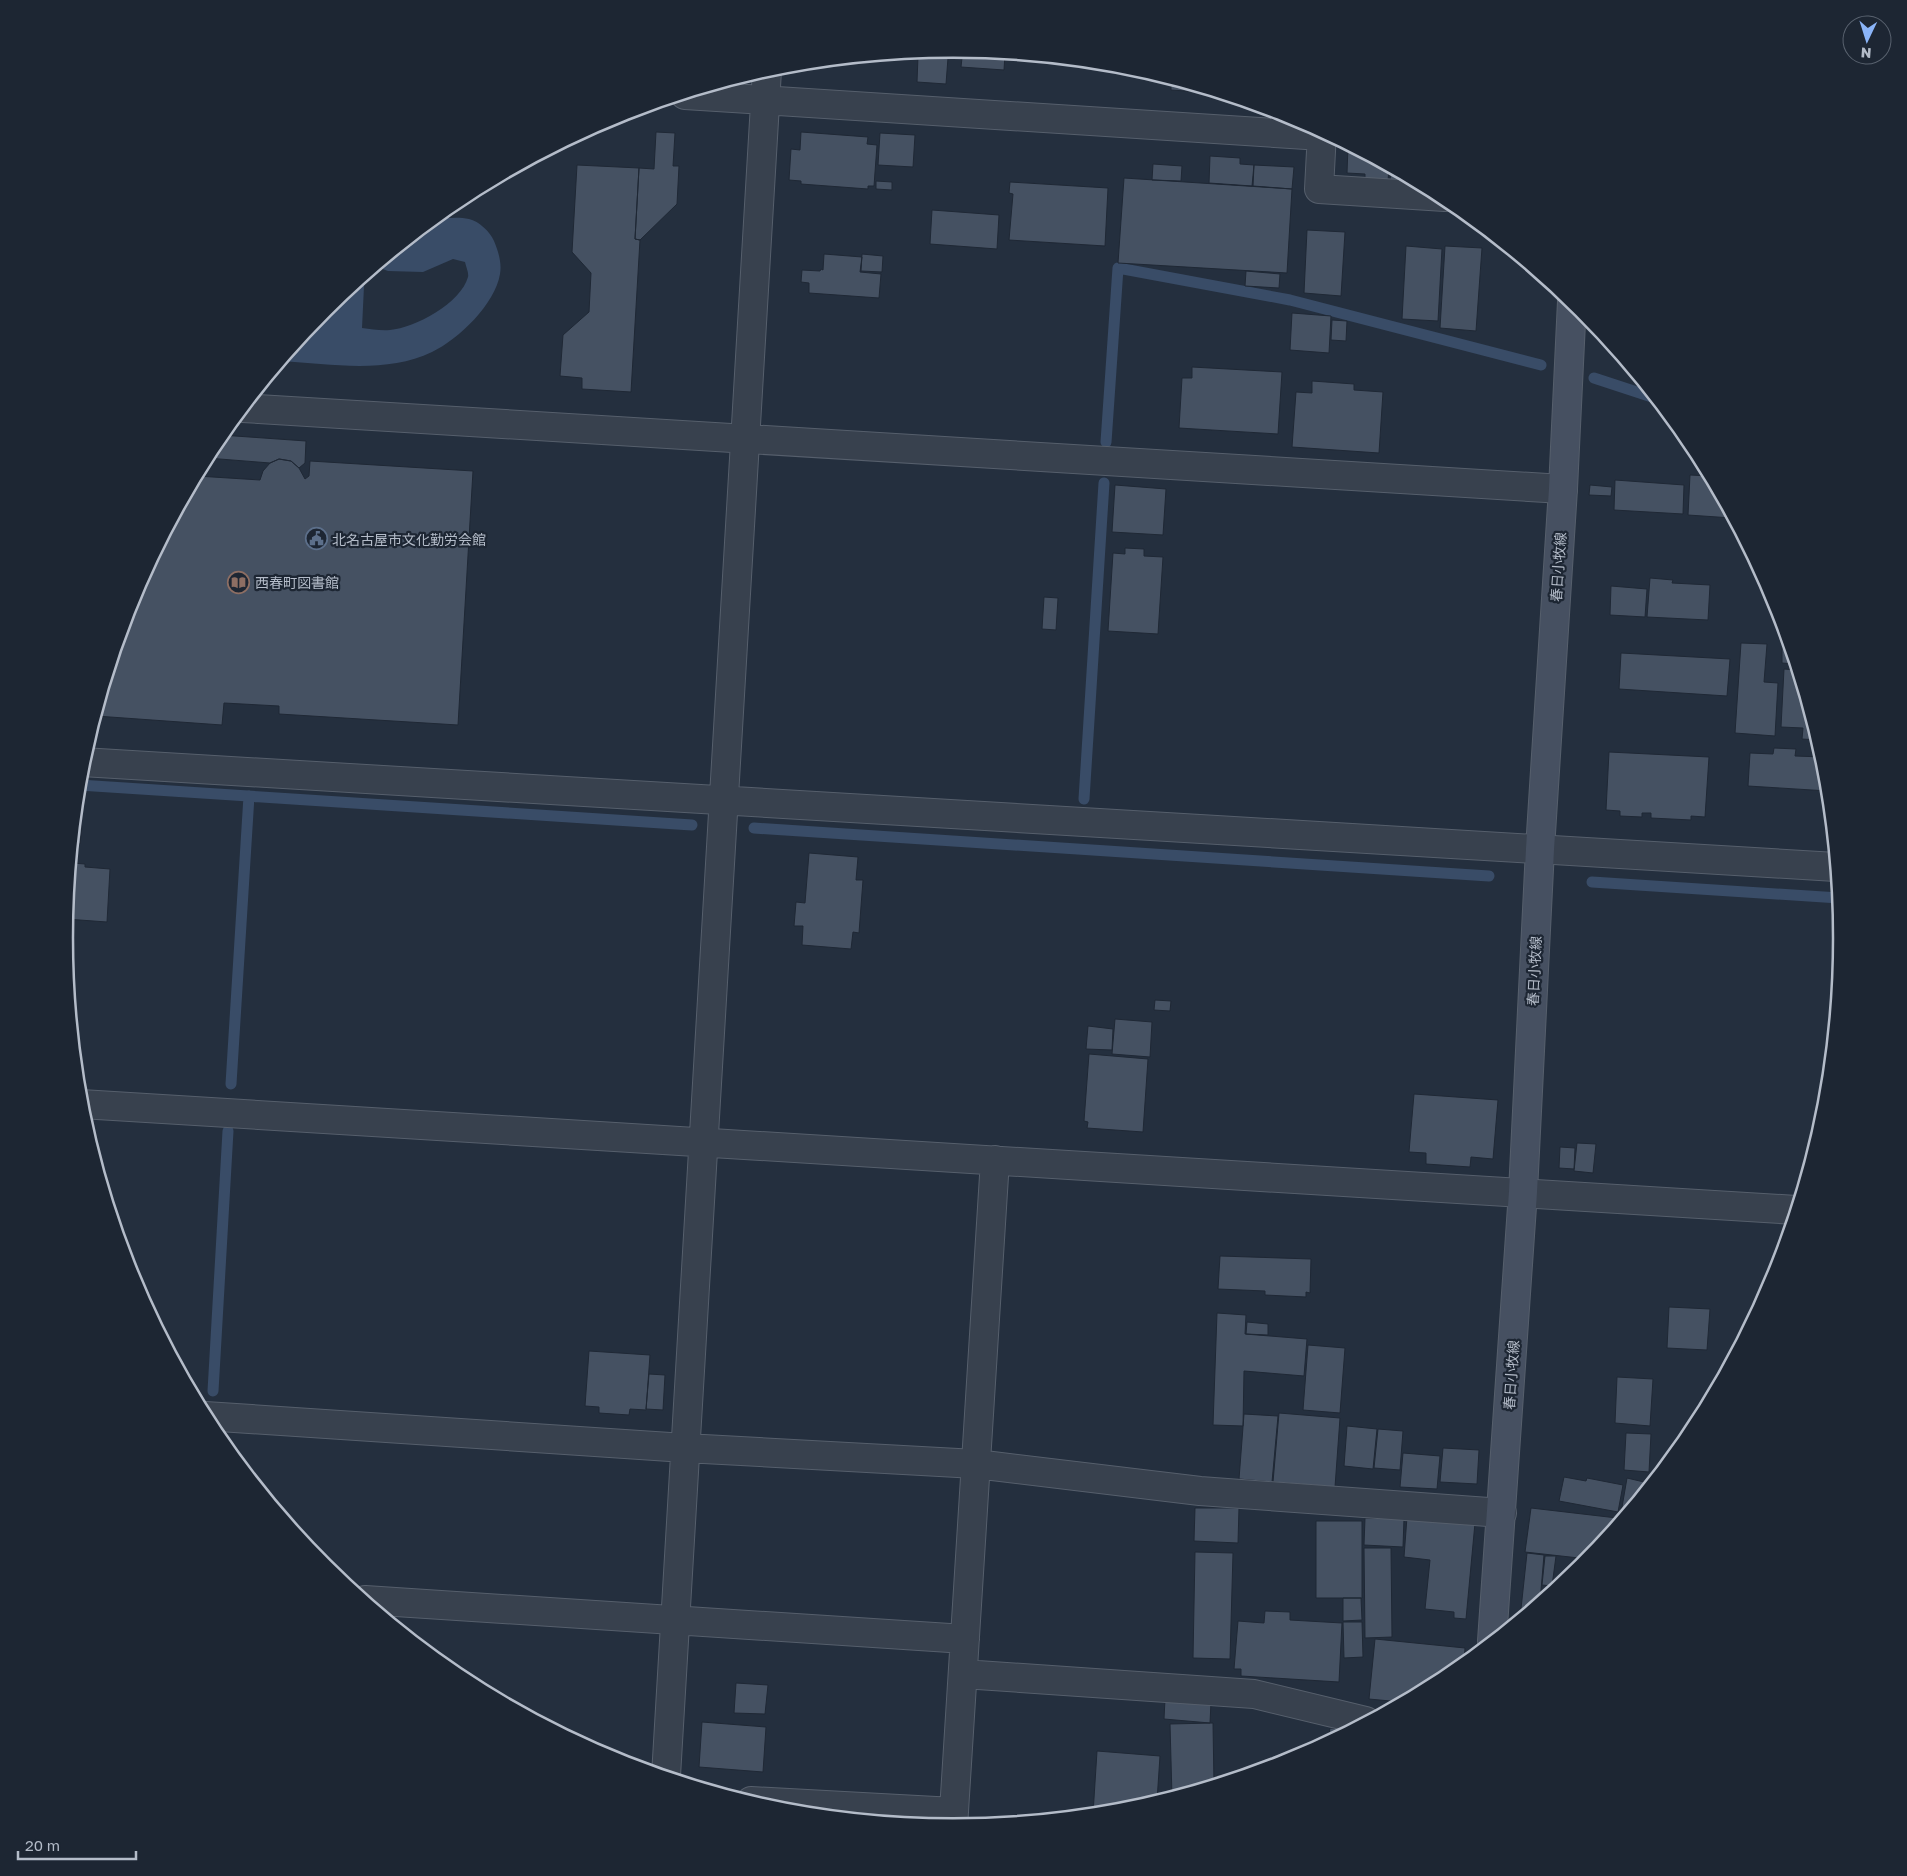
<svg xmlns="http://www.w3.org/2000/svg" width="1907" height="1876" font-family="'Golos Text','Noto Sans JP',sans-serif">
	<rect width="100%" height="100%" fill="#242f3e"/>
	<path fill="#394c67" d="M 443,218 C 451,218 461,217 469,219 C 479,221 490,232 494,241 C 498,251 502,262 500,274 C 495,304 459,339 432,352 C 386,374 331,364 282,361 L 325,309 L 353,286 L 364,286 L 362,328 C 371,329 381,331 390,330 C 415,328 461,303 468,277 C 469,273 466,267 465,262 L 453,259 L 423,272 L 388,271 L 377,267 L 419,232 Z"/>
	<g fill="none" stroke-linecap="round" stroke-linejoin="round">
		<path stroke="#394c67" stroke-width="11" d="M 1594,378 L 1655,398
			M 1106,442 L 1118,268 L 1290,300 L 1541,365
			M 79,785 L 692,825
			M 1084,799 L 1104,483
			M 754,828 L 1489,876
			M 1592,882 L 1839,898
			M 231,1084 L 249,796
			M 213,1391 L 228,1131"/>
	</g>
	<path fill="#455162" stroke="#1f2835" d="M 954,49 L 1005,54 L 1004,70 L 961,67 L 962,58 L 934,56 L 935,51 Z
		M 918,56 L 948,58 L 946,84 L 917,82 Z
		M 1158,75 L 1170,79 L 1170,83 L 1157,82 Z
		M 1171,79 L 1215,93 L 1171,90 Z
		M 656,132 L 675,133 L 673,166 L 679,166 L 677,204 L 640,240 L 635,239 L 639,168 L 654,169 Z
		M 801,132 L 868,137 L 867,144 L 877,145 L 874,186 L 868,186 L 868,189 L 801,184 L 801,181 L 789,180 L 791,149 L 800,150 Z
		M 880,133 L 915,135 L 913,167 L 878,165 Z
		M 1348,146 L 1389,168 L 1388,181 L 1365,180 L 1365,174 L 1347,173 Z
		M 1210,156 L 1240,158 L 1240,164 L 1254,165 L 1252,186 L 1209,183 Z
		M 1153,164 L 1182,166 L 1181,181 L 1152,180 Z
		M 577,165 L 639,168 L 635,239 L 640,240 L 631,392 L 582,389 L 582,378 L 560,376 L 563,335 L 589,312 L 591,273 L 572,252 Z
		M 1254,165 L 1294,167 L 1292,189 L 1253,186 Z
		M 1391,168 L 1418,183 L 1390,181 Z
		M 1124,178 L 1292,189 L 1287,273 L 1118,263 Z
		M 876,181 L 892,182 L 892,190 L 876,189 Z
		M 1010,182 L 1108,188 L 1105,246 L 1009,240 L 1013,194 L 1009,193 Z
		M 932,210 L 999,215 L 997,249 L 930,244 Z
		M 1307,230 L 1345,232 L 1341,296 L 1304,293 Z
		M 1406,246 L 1442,249 L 1438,321 L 1402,319 Z
		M 1445,246 L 1482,248 L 1476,331 L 1440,328 Z
		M 824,254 L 862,257 L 860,272 L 881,274 L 879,298 L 809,293 L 809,283 L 801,282 L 802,270 L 820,271 L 821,269 L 823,270 Z
		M 862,254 L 883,256 L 882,272 L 861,271 Z
		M 1246,271 L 1280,274 L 1279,288 L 1245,286 Z
		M 1292,313 L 1331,316 L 1329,353 L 1290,350 Z
		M 1332,320 L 1347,321 L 1346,341 L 1331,340 Z
		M 1192,367 L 1282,372 L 1278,434 L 1179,428 L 1182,378 L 1192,378 Z
		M 1312,381 L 1354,384 L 1354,390 L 1383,392 L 1379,453 L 1292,447 L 1296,392 L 1312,393 Z
		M 221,435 L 306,441 L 305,463 L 299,468 L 291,461 L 279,459 L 270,463 L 207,458 Z
		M 279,459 L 291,461 L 299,468 L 305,479 L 309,476 L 310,461 L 473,471 L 458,725 L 279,714 L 279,706 L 224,703 L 222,725 L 96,716 L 132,597 L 197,476 L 260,480 L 263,471 L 270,463 Z
		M 1690,475 L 1710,476 L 1732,518 L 1688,515 Z
		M 1615,480 L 1684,485 L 1683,514 L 1614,510 Z
		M 1115,485 L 1166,489 L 1163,535 L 1112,532 Z
		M 1590,485 L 1612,487 L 1611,496 L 1589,495 Z
		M 1125,548 L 1144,549 L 1144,556 L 1163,557 L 1158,634 L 1108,631 L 1113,553 L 1125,554 Z
		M 1650,578 L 1673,580 L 1672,583 L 1710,585 L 1708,620 L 1647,617 Z
		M 1611,586 L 1647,589 L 1645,617 L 1610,615 Z
		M 1044,597 L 1058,598 L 1056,630 L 1042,629 Z
		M 1741,643 L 1767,644 L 1764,682 L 1778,683 L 1775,736 L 1735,733 Z
		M 1782,648 L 1790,648 L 1795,664 L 1782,663 Z
		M 1621,653 L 1730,659 L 1727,696 L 1619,689 Z
		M 1784,669 L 1797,670 L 1818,740 L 1802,739 L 1803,728 L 1781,727 Z
		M 1774,748 L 1796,749 L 1795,756 L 1823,757 L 1828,791 L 1748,786 L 1750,753 L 1773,754 Z
		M 1609,752 L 1709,757 L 1705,817 L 1691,816 L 1691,820 L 1651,818 L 1651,813 L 1642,813 L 1642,817 L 1620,816 L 1620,811 L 1606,810 Z
		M 75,825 L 82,826 L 80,844 L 74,843 Z
		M 809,853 L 858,857 L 856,880 L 863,880 L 859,933 L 853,932 L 851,949 L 802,945 L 803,926 L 794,926 L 796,902 L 805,903 Z
		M 72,863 L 85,864 L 85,867 L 110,869 L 107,922 L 66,919 Z
		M 1155,1000 L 1171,1001 L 1170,1011 L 1154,1010 Z
		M 1115,1019 L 1152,1022 L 1150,1057 L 1112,1054 Z
		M 1088,1026 L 1113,1029 L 1112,1050 L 1086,1049 Z
		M 1089,1054 L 1148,1059 L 1143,1132 L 1087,1128 L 1088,1122 L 1084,1121 Z
		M 1414,1094 L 1498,1100 L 1493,1159 L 1471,1157 L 1470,1167 L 1426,1164 L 1426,1153 L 1409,1152 Z
		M 1577,1143 L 1596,1144 L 1593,1173 L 1574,1171 Z
		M 1560,1147 L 1575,1148 L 1574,1169 L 1559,1168 Z
		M 1220,1256 L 1311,1259 L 1310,1293 L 1306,1292 L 1306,1297 L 1265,1295 L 1265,1291 L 1218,1289 Z
		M 1669,1307 L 1710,1309 L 1707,1350 L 1667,1348 Z
		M 1217,1313 L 1246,1315 L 1245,1334 L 1307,1339 L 1304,1376 L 1244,1371 L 1243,1426 L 1213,1425 Z
		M 1247,1322 L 1268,1324 L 1268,1335 L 1246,1334 Z
		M 1308,1345 L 1345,1348 L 1340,1413 L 1303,1410 Z
		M 589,1351 L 650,1355 L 646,1410 L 630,1409 L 629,1415 L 599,1413 L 599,1407 L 585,1406 Z
		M 649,1374 L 665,1375 L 663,1410 L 646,1409 Z
		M 1617,1377 L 1653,1379 L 1650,1426 L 1615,1423 Z
		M 1279,1413 L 1340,1418 L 1335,1487 L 1273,1482 Z
		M 1244,1414 L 1278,1416 L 1272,1482 L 1239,1479 Z
		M 1347,1426 L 1377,1429 L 1373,1469 L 1344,1466 Z
		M 1378,1429 L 1403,1431 L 1400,1470 L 1374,1468 Z
		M 1626,1433 L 1651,1434 L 1649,1472 L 1624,1470 Z
		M 1443,1448 L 1479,1450 L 1477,1484 L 1440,1482 Z
		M 1403,1453 L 1440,1456 L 1437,1489 L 1400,1487 Z
		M 1564,1477 L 1586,1481 L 1587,1478 L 1623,1485 L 1618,1512 L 1559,1501 Z
		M 1627,1478 L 1644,1482 L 1641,1495 L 1626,1513 L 1621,1513 Z
		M 1195,1508 L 1239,1508 L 1238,1543 L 1194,1541 Z
		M 1531,1508 L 1617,1518 L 1616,1525 L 1588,1559 L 1525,1552 Z
		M 1407,1517 L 1475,1523 L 1466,1619 L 1454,1618 L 1454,1612 L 1425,1609 L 1430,1560 L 1404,1557 Z
		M 1365,1518 L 1404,1519 L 1403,1547 L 1364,1545 Z
		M 1316,1521 L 1362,1521 L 1362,1598 L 1316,1598 Z
		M 1364,1548 L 1391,1548 L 1392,1637 L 1365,1638 Z
		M 1195,1552 L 1233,1553 L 1230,1659 L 1193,1658 Z
		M 1527,1553 L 1544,1555 L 1540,1602 L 1520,1618 Z
		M 1545,1556 L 1556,1556 L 1552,1586 L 1542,1585 Z
		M 1343,1598 L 1361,1598 L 1362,1620 L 1343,1621 Z
		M 1265,1611 L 1290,1612 L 1290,1620 L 1342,1623 L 1339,1682 L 1241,1676 L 1241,1669 L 1234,1669 L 1238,1621 L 1264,1623 Z
		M 1343,1622 L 1362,1622 L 1363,1657 L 1344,1658 Z
		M 1375,1639 L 1465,1648 L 1464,1664 L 1447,1678 L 1401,1702 L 1369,1699 Z
		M 736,1683 L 768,1685 L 765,1714 L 734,1713 Z
		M 1165,1699 L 1211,1702 L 1210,1723 L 1164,1719 Z
		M 702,1722 L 766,1727 L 763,1772 L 699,1767 Z
		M 1213,1723 L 1214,1784 L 1172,1797 L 1170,1724 Z
		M 1330,1728 L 1350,1730 L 1328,1741 Z
		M 1097,1751 L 1160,1756 L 1157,1801 L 1127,1810 L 1093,1814 Z
		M 1217,1775 L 1241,1776 L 1216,1783 Z"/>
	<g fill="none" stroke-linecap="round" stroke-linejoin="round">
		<defs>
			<path id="street" d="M 685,95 L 1322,136
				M 1322,132 L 1319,189 L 1445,197
				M 243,408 L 1563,489
				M 82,762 L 1836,867
				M 81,1104 L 1796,1210
				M 205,1416 L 685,1448 L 976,1464 L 1200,1491 L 1502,1513
				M 365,1600 L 965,1639
				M 963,1674 L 1254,1694 L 1366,1721
				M 666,1776 L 767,70
				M 751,1801 L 954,1812
				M 953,1827 L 995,1160"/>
			<path id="secondary" d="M 1492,1641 L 1523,1192 L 1540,849 L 1563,489 L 1572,301"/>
		</defs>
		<use href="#street" stroke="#565f6c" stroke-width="30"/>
		<use href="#secondary" stroke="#565f6c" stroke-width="30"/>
		<use href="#street" stroke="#38414e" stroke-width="28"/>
		<use href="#secondary" stroke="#465061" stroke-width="28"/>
	</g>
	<defs>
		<symbol id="civic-ring" viewBox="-11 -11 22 22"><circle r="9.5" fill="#1d2633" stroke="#5c6f8a" stroke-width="1.5"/><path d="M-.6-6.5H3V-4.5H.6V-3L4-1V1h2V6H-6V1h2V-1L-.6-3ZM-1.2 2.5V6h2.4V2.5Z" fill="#5c6f8a"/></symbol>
		<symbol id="library-ring" viewBox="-11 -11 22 22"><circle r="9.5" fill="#1d2633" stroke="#8d6e63" stroke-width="1.5"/><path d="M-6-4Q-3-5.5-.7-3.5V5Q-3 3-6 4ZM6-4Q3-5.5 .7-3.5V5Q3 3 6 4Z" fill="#8d6e63"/></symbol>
	</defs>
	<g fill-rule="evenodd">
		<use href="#civic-ring" x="304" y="526" width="25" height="25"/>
		<use href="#library-ring" x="226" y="570" width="25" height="25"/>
	</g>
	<g text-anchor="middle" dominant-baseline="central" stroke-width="4.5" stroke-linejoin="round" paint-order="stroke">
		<g font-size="14" fill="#b4bcc9" stroke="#1d2633" text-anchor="start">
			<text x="332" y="539">北名古屋市文化勤労会館</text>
			<text x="255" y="582">西春町図書館</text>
		</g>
		<g font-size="14" fill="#b4bcc9" stroke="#1d2633">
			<text transform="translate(1558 567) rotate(-86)">春日小牧線</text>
			<text transform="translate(1534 971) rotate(-87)">春日小牧線</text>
			<text transform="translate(1511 1375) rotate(-86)">春日小牧線</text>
		</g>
	</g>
	<path d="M0 0H1907V1876H0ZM73 938a880 880 0 1 1 1760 0a880 880 0 1 1-1760 0Z" fill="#1d2633" fill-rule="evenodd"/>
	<path fill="none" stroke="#b4bcc9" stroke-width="2.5" d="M73 938a880 880 0 1 1 1760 0a880 880 0 1 1-1760 0Z"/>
	<g transform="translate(1867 40) rotate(184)"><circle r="24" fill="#1d2633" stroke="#59626f"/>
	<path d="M0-4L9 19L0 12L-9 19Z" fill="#8ab4f8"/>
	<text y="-8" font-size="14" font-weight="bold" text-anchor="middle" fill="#b4bcc9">N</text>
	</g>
	<path d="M18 1851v8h118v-8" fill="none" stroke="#b4bcc9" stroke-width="2.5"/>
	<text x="25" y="1851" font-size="15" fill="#b4bcc9" stroke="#1d2633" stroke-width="4" paint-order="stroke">20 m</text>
</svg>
